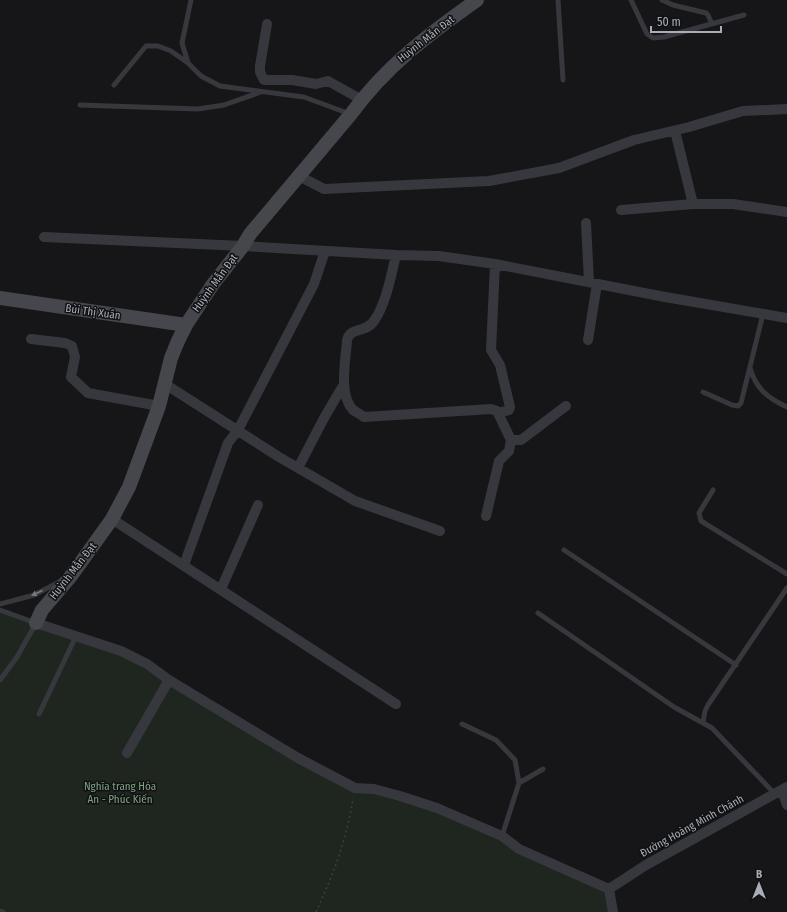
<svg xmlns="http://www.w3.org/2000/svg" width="787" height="912" font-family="'Fira Sans Condensed',sans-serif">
	<rect width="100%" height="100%" fill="#161618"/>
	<path fill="#1e261f" d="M 0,612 L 121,654 L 170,685 L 373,792 L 434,810 L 499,839 L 607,891 L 610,912 L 0,912 Z"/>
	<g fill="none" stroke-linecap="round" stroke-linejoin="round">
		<path stroke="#3d3f44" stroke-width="1.5" stroke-dasharray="2 3" stroke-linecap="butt" d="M 316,912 C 333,875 347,839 353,798"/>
		<path stroke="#37383d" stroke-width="5" d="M 558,0 L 563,80
			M 631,0 L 647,34 L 653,38 L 664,37 L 744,15
			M 662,0 L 673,5 L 706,13 L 708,15 L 712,24
			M 188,63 L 182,43 L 191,0
			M 114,85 L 146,46 L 158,46 L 171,51 L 188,63 L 201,76 L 220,86 L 304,97 L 350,114
			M 80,105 L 198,109 L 224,105 L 261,92
			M 750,368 C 756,389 768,398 787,407
			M 703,392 L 732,405 L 738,406 L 741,403 L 763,314
			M 713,490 L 699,513 L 701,521 L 787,574
			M 564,550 L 736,665
			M 0,604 L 34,595 L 61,581
			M 0,610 L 36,623 L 17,657 L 0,680
			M 538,613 L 674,707 L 703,723
			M 39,714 L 76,636
			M 462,724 L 496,740 L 515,760 L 519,783 L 502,836
			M 519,783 L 543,769
			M 775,794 L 712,728 L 703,723 L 705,711 L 708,705 L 787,588
			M 0,911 L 3,912"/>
		<path stroke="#37383d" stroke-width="10" d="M 267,24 L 260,66 L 260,72 L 264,80 L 292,80 L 316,84 L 328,81 L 362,100
			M 675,131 L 693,204
			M 299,176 L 324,189 L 489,181 L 559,168 L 634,140 L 689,127 L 743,111 L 787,109
			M 621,210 L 693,204 L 733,204 L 787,212
			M 586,223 L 589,282
			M 44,237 L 243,246 L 396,255 L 439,256 L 495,264 L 665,297 L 787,318
			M 396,255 C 391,276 386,304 374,321 C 365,334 351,326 347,340 C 346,359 338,394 353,410 C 356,412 360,414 364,417 L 491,409 L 497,411 L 511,440 L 521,440 L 566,406
			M 495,264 L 491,350 L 500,365 L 510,407 L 509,410 L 498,413
			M 31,339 L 65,343 L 72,346 L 75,357 L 71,377 L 88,393 L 159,406
			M 588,340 L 597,284
			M 165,384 L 279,457 L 355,501 L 440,531
			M 298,468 L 324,418 L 344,384
			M 486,516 L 499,461 L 509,451 L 511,440
			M 112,519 L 396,704
			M 184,565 L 228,443 L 238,430 L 314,284 L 325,251
			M 221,589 L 258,505
			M 36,623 L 121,651 L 147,664 L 169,680 L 298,758 L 355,788 L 374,789 L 400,796 L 437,808 L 502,836 L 519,849 L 609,889
			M 127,753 L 169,680
			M 782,790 L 787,805
			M 609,889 L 646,865 L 787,787
			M 609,889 L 613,912"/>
		<path stroke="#45474d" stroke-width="14" d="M 0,298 L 186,325
			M 36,623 L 42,610 L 71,576 L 112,519 L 129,487 L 159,406 L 171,358 L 178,341 L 186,325 L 213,284 L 243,246 L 250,234 L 351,114 C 386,66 429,34 477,0"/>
	</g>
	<defs><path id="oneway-solid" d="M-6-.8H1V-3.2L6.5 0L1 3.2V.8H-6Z"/></defs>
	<use fill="#757881" href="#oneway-solid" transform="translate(37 593) rotate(156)"/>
	<g text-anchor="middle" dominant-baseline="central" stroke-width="3" stroke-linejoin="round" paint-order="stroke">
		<g font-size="11" fill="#a8adb8" stroke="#111113">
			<text transform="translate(426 39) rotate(-38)">Huỳnh Mẫn Đạt</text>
			<text transform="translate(215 283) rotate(-54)">Huỳnh Mẫn Đạt</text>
			<text transform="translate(93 312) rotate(8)">Bùi Thị Xuân</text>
			<text transform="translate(73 571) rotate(-52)">Huỳnh Mẫn Đạt</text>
			<text transform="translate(692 826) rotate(-29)">Đường Hoàng Minh Chánh</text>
		</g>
		<g font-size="11" fill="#7fa381" stroke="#111113">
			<text x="120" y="786">Nghĩa trang Hóa<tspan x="120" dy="13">An - Phúc Kiến</tspan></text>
		</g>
	</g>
	<g transform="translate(759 884)" stroke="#111113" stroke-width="3" paint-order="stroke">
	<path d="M0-3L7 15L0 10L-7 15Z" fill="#a8adb8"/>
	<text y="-6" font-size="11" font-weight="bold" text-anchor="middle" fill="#a8adb8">B</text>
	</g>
	<path d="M651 26v6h70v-6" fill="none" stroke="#a8adb8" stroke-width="2"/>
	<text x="657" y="26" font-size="12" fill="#a8adb8" stroke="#111113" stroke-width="3" paint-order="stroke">50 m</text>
</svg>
